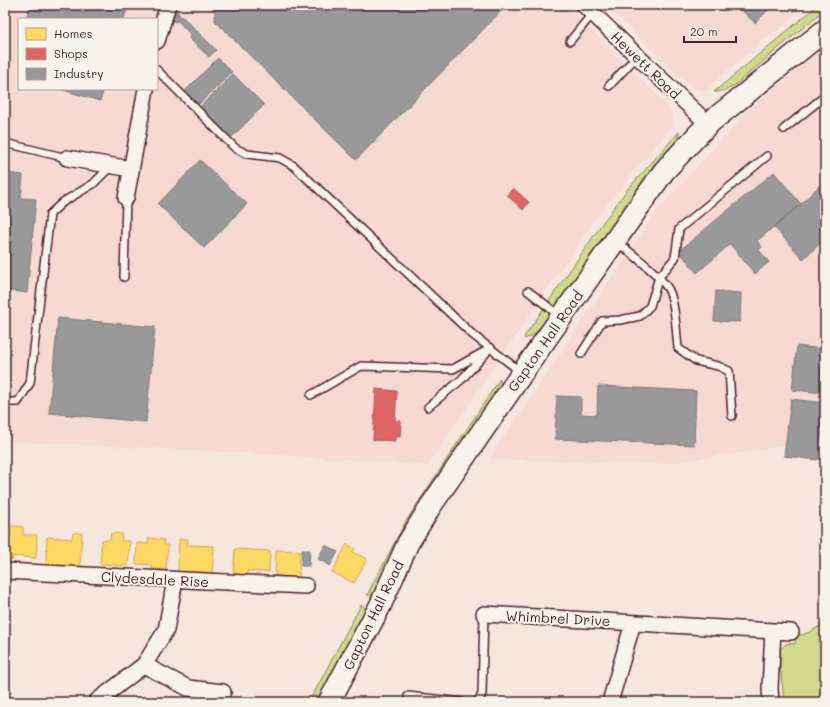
<svg xmlns="http://www.w3.org/2000/svg" width="830" height="707" font-family="Mali,sans-serif">
	<rect width="100%" height="100%" fill="#f6e7de"/>
	<filter id="ink" filterUnits="userSpaceOnUse"><feTurbulence type="fractalNoise" baseFrequency=".025" numOctaves="2"/><feDisplacementMap in="SourceGraphic" scale="8" xChannelSelector="R" yChannelSelector="G"/><feConvolveMatrix kernelMatrix="1 2 1 2 8 2 1 2 1" color-interpolation-filters="sRGB"/></filter>
	<g filter="url(#ink)">
		<path fill="#f5d9d2" fill-rule="evenodd" d="M 5,5 L 566,5 L 668,106 L 672,114 L 674,124 L 593,222 L 427,466 L 359,460 L 247,453 L 5,441 ZM 19,19 L 157,19 L 157,89 L 19,89 Z
			M 605,5 L 808,5 L 721,76 L 706,91 L 700,90 L 693,88 L 682,79 Z
			M 825,45 L 825,440 L 663,464 L 489,459 L 654,215 L 747,111 Z"/>
		<path fill="#d0da8d" stroke="#8d7c5c" d="M 818,5 L 825,5 L 825,9 L 734,86 C 727,90 722,92 714,92 Z
			M 679,132 L 678,142 L 653,172 L 604,236 L 550,316 L 532,336 L 525,339 L 524,337 L 604,221 L 627,190 Z
			M 500,379 L 501,387 L 374,595 L 367,595 L 406,521 Z
			M 361,605 L 367,609 L 317,702 L 309,702 Z
			M 825,623 L 825,702 L 784,702 L 780,664 L 780,650 L 787,643 L 795,644 L 796,636 L 808,633 Z"/>
		<path fill="#ffd966" stroke="#c9a154" d="M 10,526 L 23,527 L 23,535 L 37,535 L 36,558 L 13,556 L 13,560 L 5,560 L 5,535 L 10,535 Z
			M 73,533 L 82,533 L 80,567 L 46,565 L 47,537 L 72,539 Z
			M 111,533 L 122,534 L 121,541 L 130,541 L 128,566 L 100,564 L 102,540 L 110,540 Z
			M 149,538 L 164,540 L 164,545 L 168,545 L 166,570 L 152,569 L 152,565 L 136,564 L 137,543 L 148,544 Z
			M 179,539 L 188,539 L 187,545 L 214,546 L 212,574 L 178,572 Z
			M 347,544 L 355,549 L 353,552 L 367,559 L 354,583 L 332,572 Z
			M 235,549 L 270,551 L 269,572 L 247,571 L 247,575 L 233,575 Z
			M 276,550 L 300,551 L 299,577 L 275,576 Z"/>
		<path fill="#e06666" stroke="#b35154" d="M 513,188 L 529,202 L 523,210 L 507,195 Z
			M 376,389 L 397,391 L 395,421 L 401,421 L 400,437 L 395,436 L 395,441 L 373,440 Z"/>
		<path fill="#999" stroke="#817478" d="M 30,5 L 128,5 L 124,19 L 26,19 Z
			M 215,5 L 503,5 L 505,7 L 356,160 L 215,21 Z
			M 736,5 L 773,5 L 755,23 Z
			M 173,8 L 179,13 L 178,15 L 184,18 L 216,50 L 209,57 L 189,38 L 191,35 L 177,20 L 176,22 L 168,19 Z
			M 218,58 L 232,72 L 192,111 L 179,97 Z
			M 233,74 L 264,105 L 225,144 L 194,113 Z
			M 60,89 L 104,89 L 100,101 Z
			M 200,160 L 247,204 L 204,248 L 158,204 Z
			M 774,172 L 801,204 L 757,241 L 762,247 L 759,250 L 769,262 L 755,274 L 730,244 L 697,273 L 679,251 Z
			M 5,173 L 23,175 L 21,198 L 36,199 L 27,293 L 5,290 Z
			M 823,182 L 825,184 L 825,239 L 803,259 L 774,227 L 801,204 Z
			M 716,291 L 741,293 L 740,322 L 714,321 Z
			M 58,318 L 155,327 L 146,422 L 49,413 Z
			M 797,346 L 825,349 L 825,393 L 792,390 Z
			M 598,386 L 696,391 L 694,445 L 555,439 L 557,396 L 581,397 L 581,414 L 597,415 Z
			M 791,399 L 825,403 L 818,460 L 784,456 Z
			M 325,545 L 338,552 L 330,566 L 318,559 Z
			M 302,550 L 310,550 L 309,566 L 301,566 Z"/>
		<g fill="none" stroke-linecap="round" stroke-linejoin="round">
			<defs>
				<path id="lane" d="M 570,41 L 593,13
					M 157,70 L 235,148 L 247,154 L 280,158 L 294,166 L 473,335 L 521,372
					M 609,86 L 637,56
					M 784,129 L 825,96
					M 5,143 L 67,158
					M 617,242 C 631,253 665,278 670,293 C 676,309 676,331 678,348 L 696,361 L 718,366 L 729,371 L 732,416
					M 124,277 L 126,198
					M 528,291 L 560,316
					M 581,354 L 602,321 L 620,320 L 640,316 L 650,306 L 659,277 L 675,258 L 679,229 L 767,156
					M 311,395 L 361,366 L 453,369 L 491,348
					M 5,402 L 18,402 L 30,383 L 50,214 L 63,202 L 93,184 L 111,166
					M 428,407 L 461,380 L 486,353
					M 408,696 L 462,702
					M 476,702 L 479,700 L 482,694 L 484,614"/>
				<path id="street" d="M 584,5 L 708,124
					M 157,41 L 168,5
					M 67,158 L 131,169
					M 126,198 L 146,89
					M 5,571 L 306,586
					M 484,614 L 791,632
					M 144,665 L 188,688 L 223,692
					M 96,702 L 144,665 L 166,630 L 175,580
					M 610,702 L 633,623
					M 771,702 L 770,688 L 773,631"/>
				<path id="secondary" d="M 329,702 L 380,606 L 408,543 L 430,507 L 534,356 L 664,171 L 708,124 L 825,30"/>
			</defs>
			<use href="#lane" stroke="#4a1f2b" stroke-width="10"/>
			<use href="#street" stroke="#4a1f2b" stroke-width="18"/>
			<use href="#secondary" stroke="#4a1f2b" stroke-width="24"/>
			<use href="#lane" stroke="#f7f3e8" stroke-width="7"/>
			<use href="#street" stroke="#f7f3e8" stroke-width="15"/>
			<use href="#secondary" stroke="#f7f3e8" stroke-width="21"/>
		</g>
	</g>
	<g text-anchor="middle" dominant-baseline="central" stroke-width="4" stroke-linejoin="round" paint-order="stroke">
		<g font-size="14" fill="#4a1f2b" stroke="#f7f3e8">
			<text transform="translate(646 65) rotate(44)">Hewett Road</text>
			<text transform="translate(545 341) rotate(-55)">Gapton Hall Road</text>
			<text transform="translate(155 579) rotate(3)">Clydesdale Rise</text>
			<text transform="translate(373 615) rotate(-64)">Gapton Hall Road</text>
			<text transform="translate(558 618) rotate(3)">Whimbrel Drive</text>
		</g>
	</g>
	<rect width="830" height="707" fill="none" stroke="#f7f3e8" stroke-width="20"/>
	<rect x="10" y="10" width="810" height="687" fill="none" stroke="#4a1f2b" stroke-width="1.5" filter="url(#ink)"/>
	<rect x="18" y="18" width="140" height="72" fill="#f7f3e8" stroke="#b29e9c"/>
	<rect x="26" y="28" width="20" height="12" fill="#ffd966" stroke="#b29e9c"/>
	<text x="54" y="38" font-size="12" fill="#4a1f2b">Homes</text>
	<rect x="26" y="48" width="20" height="12" fill="#e06666" stroke="#b29e9c"/>
	<text x="54" y="58" font-size="12" fill="#4a1f2b">Shops</text>
	<rect x="26" y="68" width="20" height="12" fill="#999999" stroke="#b29e9c"/>
	<text x="54" y="78" font-size="12" fill="#4a1f2b">Industry</text>
	<path d="M684 36v6h52v-6" fill="none" stroke="#4a1f2b" stroke-width="2"/>
	<text x="690" y="36" font-size="12" fill="#4a1f2b" stroke="#f7f3e8" stroke-width="3" paint-order="stroke">20 m</text>
</svg>
